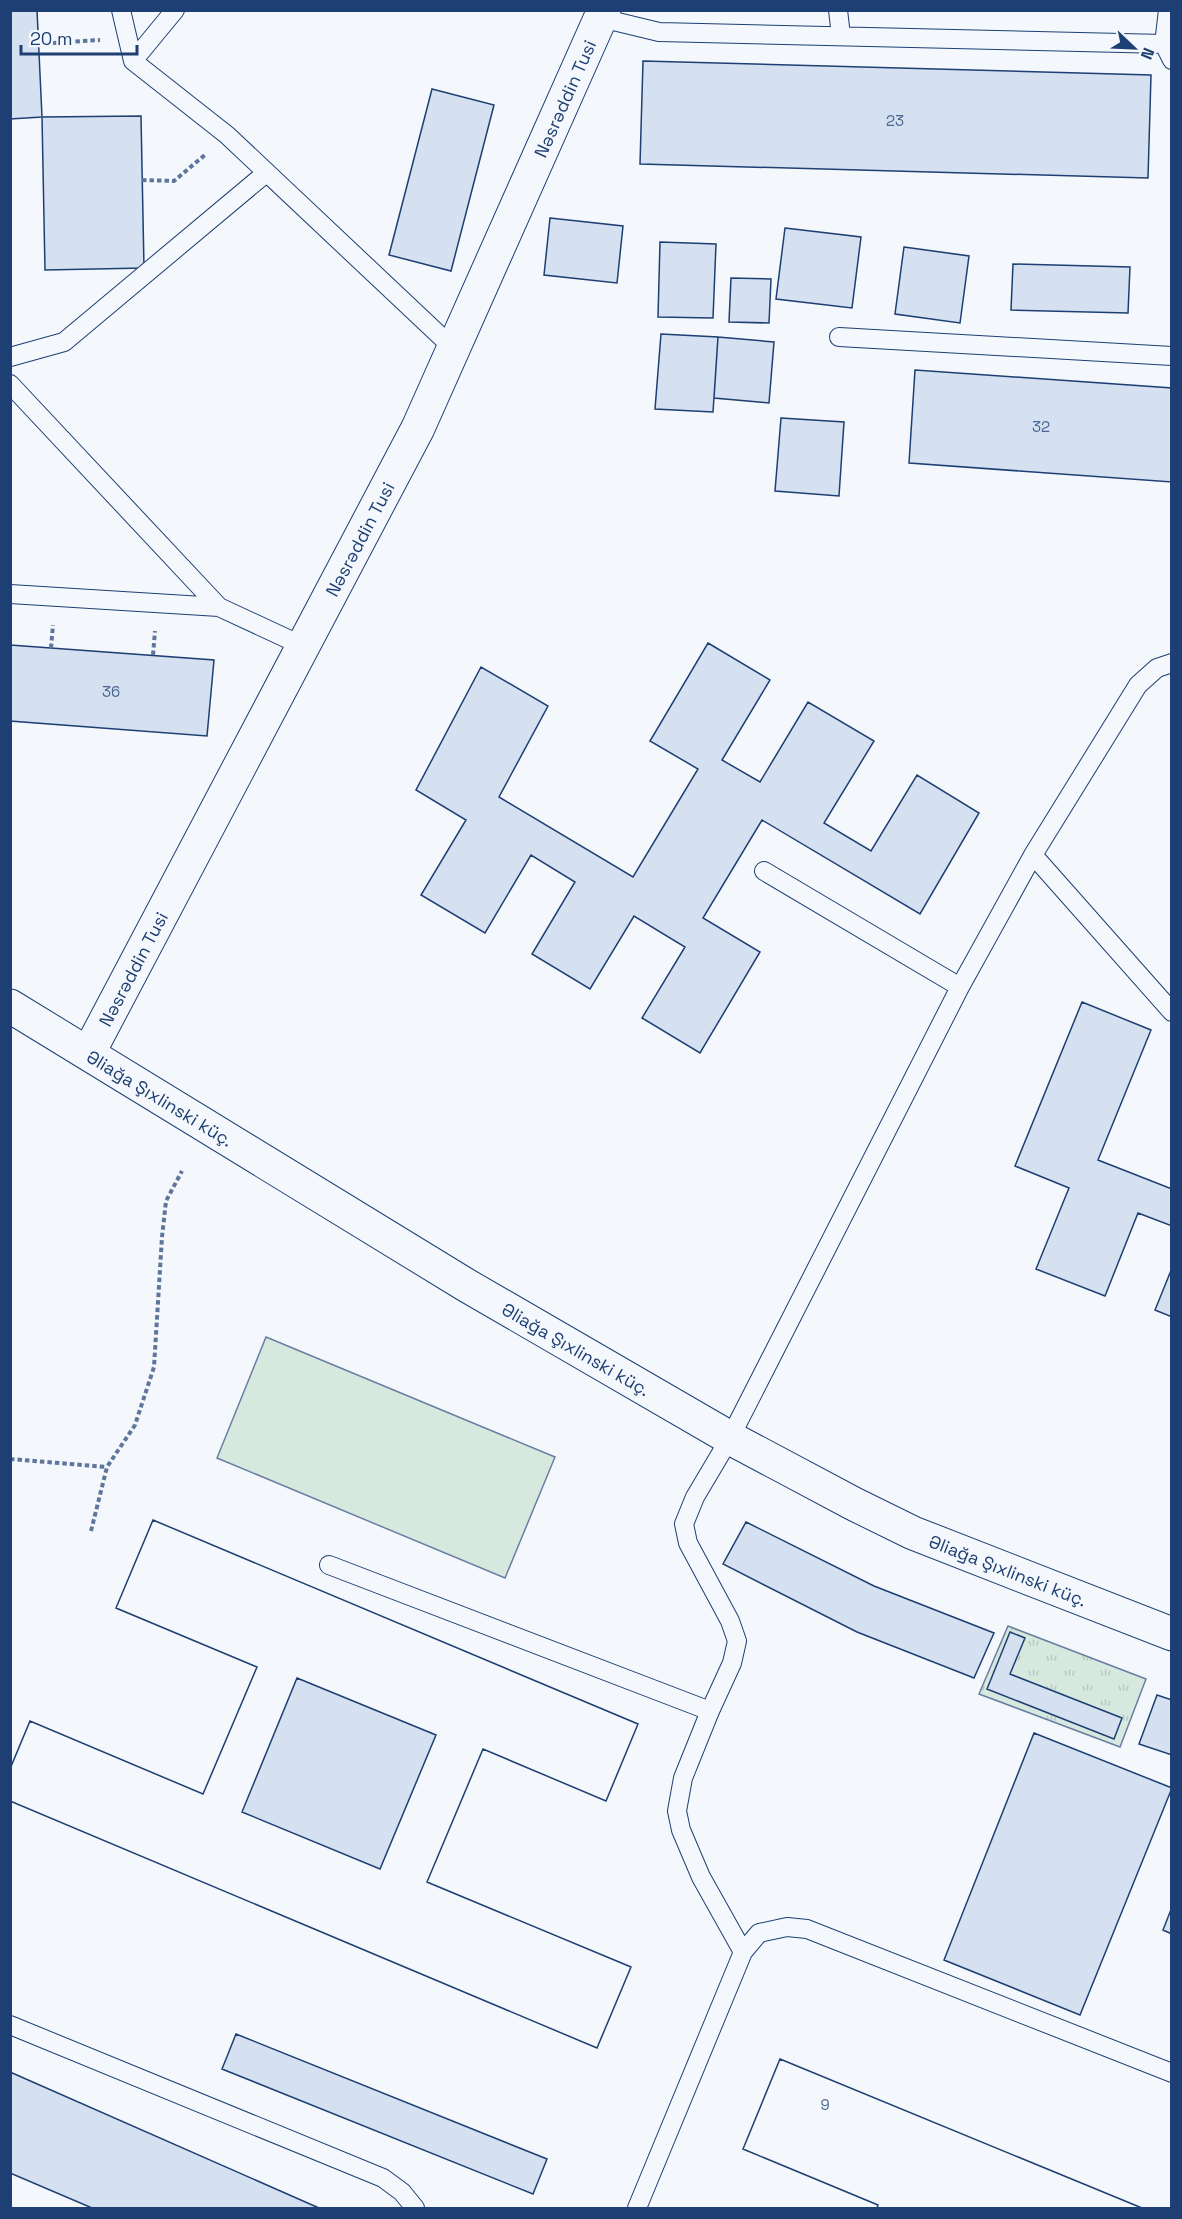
<svg xmlns="http://www.w3.org/2000/svg" width="1182" height="2219" font-family="'Space Grotesk',sans-serif">
	<defs>
		<pattern id="grass-tufts" width="24" height="20" patternUnits="userSpaceOnUse" patternTransform="scale(1.5)"><rect width="24" height="20" fill="#d7e8df"/><path d="M3 7l-1-3M5 7V3M7 7l1-3M15 17l-1-3M17 17v-4M19 17l1-3" fill="none" stroke="#b8c8c3"/></pattern>
	</defs>
	<rect width="100%" height="100%" fill="#f4f7fb"/>
	<path fill="url(#grass-tufts)" stroke="#687fa3" stroke-width="1.5" d="M 1008,1626 L 1146,1679 L 1120,1747 L 979,1694 Z"/>
	<path fill="#d7e8df" stroke="#687fa3" stroke-width="1.5" d="M 266,1337 L 555,1457 L 505,1578 L 217,1458 Z"/>
	<path fill="#d5e0f0" stroke="#1d3f73" stroke-width="1.5" fill-rule="evenodd" d="M 10,10 L 37,10 L 42,117 L 10,119 Z
		M 643,61 L 1151,75 L 1148,178 L 640,164 Z
		M 432,89 L 494,105 L 451,271 L 389,255 Z
		M 141,116 L 144,268 L 45,270 L 42,117 Z
		M 550,218 L 623,226 L 617,283 L 544,275 Z
		M 785,228 L 861,237 L 852,308 L 776,299 Z
		M 660,242 L 716,244 L 713,318 L 658,317 Z
		M 904,247 L 969,256 L 960,323 L 895,314 Z
		M 1013,264 L 1130,267 L 1128,313 L 1011,310 Z
		M 731,278 L 771,279 L 769,323 L 729,322 Z
		M 661,334 L 718,337 L 713,412 L 655,409 Z
		M 718,337 L 774,342 L 769,403 L 714,398 Z
		M 915,370 L 1172,388 L 1172,482 L 909,463 Z
		M 781,418 L 844,422 L 839,496 L 775,491 Z
		M 708,643 L 770,680 L 722,760 L 760,782 L 808,702 L 874,741 L 824,823 L 871,851 L 917,775 L 979,813 L 920,914 L 762,820 L 703,918 L 760,952 L 700,1053 L 642,1018 L 685,947 L 634,916 L 590,989 L 532,954 L 575,882 L 531,855 L 485,933 L 421,895 L 466,820 L 416,790 L 481,667 L 548,706 L 499,797 L 633,877 L 698,769 L 650,741 Z
		M 10,645 L 214,660 L 207,736 L 10,721 Z
		M 1082,1002 L 1151,1030 L 1098,1160 L 1172,1189 L 1172,1226 L 1138,1213 L 1105,1296 L 1036,1269 L 1069,1188 L 1015,1166 Z
		M 1172,1268 L 1172,1317 L 1155,1310 Z
		M 153,1520 L 638,1724 L 606,1801 L 483,1749 L 427,1882 L 631,1967 L 597,2048 L 10,1801 L 10,1769 L 30,1721 L 203,1794 L 257,1667 L 116,1608 ZM 297,1678 L 436,1735 L 380,1869 L 242,1812 Z
		M 153,1520 L 638,1724 L 606,1801 L 483,1749 L 427,1882 L 631,1967 L 597,2048 L 10,1801 L 10,1769 L 30,1721 L 203,1794 L 257,1667 L 116,1608 Z
		M 746,1522 L 874,1586 L 994,1633 L 974,1678 L 857,1632 L 723,1564 Z
		M 1010,1632 L 1025,1638 L 1010,1674 L 1122,1718 L 1114,1739 L 987,1689 Z
		M 1157,1695 L 1172,1700 L 1172,1755 L 1139,1744 Z
		M 1034,1733 L 1172,1788 L 1080,2015 L 944,1960 Z
		M 1172,1907 L 1172,1934 L 1163,1930 Z
		M 236,2034 L 547,2159 L 533,2194 L 222,2069 Z
		M 780,2059 L 1142,2208 L 877,2208 L 878,2205 L 743,2149 Z
		M 780,2059 L 1142,2208 L 877,2208 L 878,2205 L 743,2149 Z
		M 10,2072 L 319,2208 L 92,2208 L 10,2173 Z"/>
	<g fill="none" stroke-linecap="round" stroke-linejoin="round">
		<defs>
			<path id="lane" d="M 121,10 L 133,61 L 227,135 L 453,348
				M 838,10 L 841,36
				M 1168,10 L 1164,44 L 1172,60
				M 601,18 L 659,32 L 1164,44
				M 133,61 L 175,10
				M 839,337 L 1172,356
				M 10,357 L 64,342 L 266,173
				M 10,384 L 219,607 L 303,646
				M 10,594 L 219,607
				M 1033,855 L 1172,1012
				M 764,871 L 960,987
				M 329,1565 L 710,1711
				M 743,1952 L 701,1877 L 681,1830 L 677,1811 L 683,1778 L 710,1711 L 732,1663 L 737,1641 L 730,1621 L 688,1543 L 684,1524 L 695,1497 L 730,1438 L 960,987 L 1033,855 L 1138,685 L 1157,668 L 1172,663
				M 10,2025 L 383,2178 L 402,2192 L 415,2208
				M 637,2208 L 743,1952 L 759,1933 L 787,1927 L 807,1929 L 1172,2073"/>
			<g id="street">
				<path id="s1" d="M 89,1052 L 418,428 L 604,10"/>
			</g>
			<g id="secondary">
				<path id="s2" d="M 10,1006 L 466,1285 L 730,1438 L 854,1504 L 913,1533 L 1172,1634"/>
			</g>
		</defs>
		<use href="#lane" stroke="#1d3f73" stroke-width="20"/>
		<use href="#street" stroke="#1d3f73" stroke-width="35"/>
		<use href="#secondary" stroke="#1d3f73" stroke-width="35"/>
		<path stroke="#5e769c" stroke-width="4" stroke-dasharray="4.5 3" stroke-linecap="butt" d="M 38,44 L 100,40
			M 142,180 L 174,181 L 206,154
			M 51,648 L 53,625
			M 153,655 L 155,631
			M 10,1459 L 107,1467
			M 91,1531 L 107,1467 L 135,1425 L 154,1367 L 162,1237 L 166,1201 L 182,1171"/>
		<use href="#lane" stroke="#f4f7fb" stroke-width="18"/>
		<use href="#street" stroke="#f4f7fb" stroke-width="33"/>
		<use href="#secondary" stroke="#f4f7fb" stroke-width="33"/>
	</g>
	<g text-anchor="middle" dominant-baseline="central" stroke-width="4.5" stroke-linejoin="round" paint-order="stroke">
		<g font-size="15" fill="#4b6792">
			<text x="895" y="120">23</text>
			<text x="1041" y="426">32</text>
			<text x="111" y="691">36</text>
			<text x="825" y="2104">9</text>
		</g>
		<g font-size="18" fill="#1d3f73" stroke="#f4f7fb">
			<text stroke="none"><textPath href="#s1" startOffset="1066">Nəsrəddin Tusi</textPath></text>
			<text stroke="none"><textPath href="#s1" startOffset="580">Nəsrəddin Tusi</textPath></text>
			<text stroke="none"><textPath href="#s1" startOffset="94">Nəsrəddin Tusi</textPath></text>
			<text stroke="none"><textPath href="#s2" startOffset="176">Əliağa Şıxlinski küç.</textPath></text>
			<text stroke="none"><textPath href="#s2" startOffset="662">Əliağa Şıxlinski küç.</textPath></text>
			<text stroke="none"><textPath href="#s2" startOffset="1148">Əliağa Şıxlinski küç.</textPath></text>
		</g>
	</g>
	<rect width="1182" height="2219" fill="none" stroke="#1d3f73" stroke-width="24"/>
	<g transform="translate(1134 48) rotate(113)" stroke="#f4f7fb" stroke-width="4.5" paint-order="stroke">
	<path d="M0-4.5L10 22L0 15L-10 22Z" fill="#1d3f73"/>
	<text y="-9" font-size="16" font-weight="bold" text-anchor="middle" fill="#1d3f73">N</text>
	</g>
	<path d="M21 45v9h116v-9" fill="none" stroke="#1d3f73" stroke-width="3"/>
	<text x="30" y="45" font-size="18" fill="#1d3f73" stroke="#f4f7fb" stroke-width="4.5" paint-order="stroke">20 m</text>
</svg>
